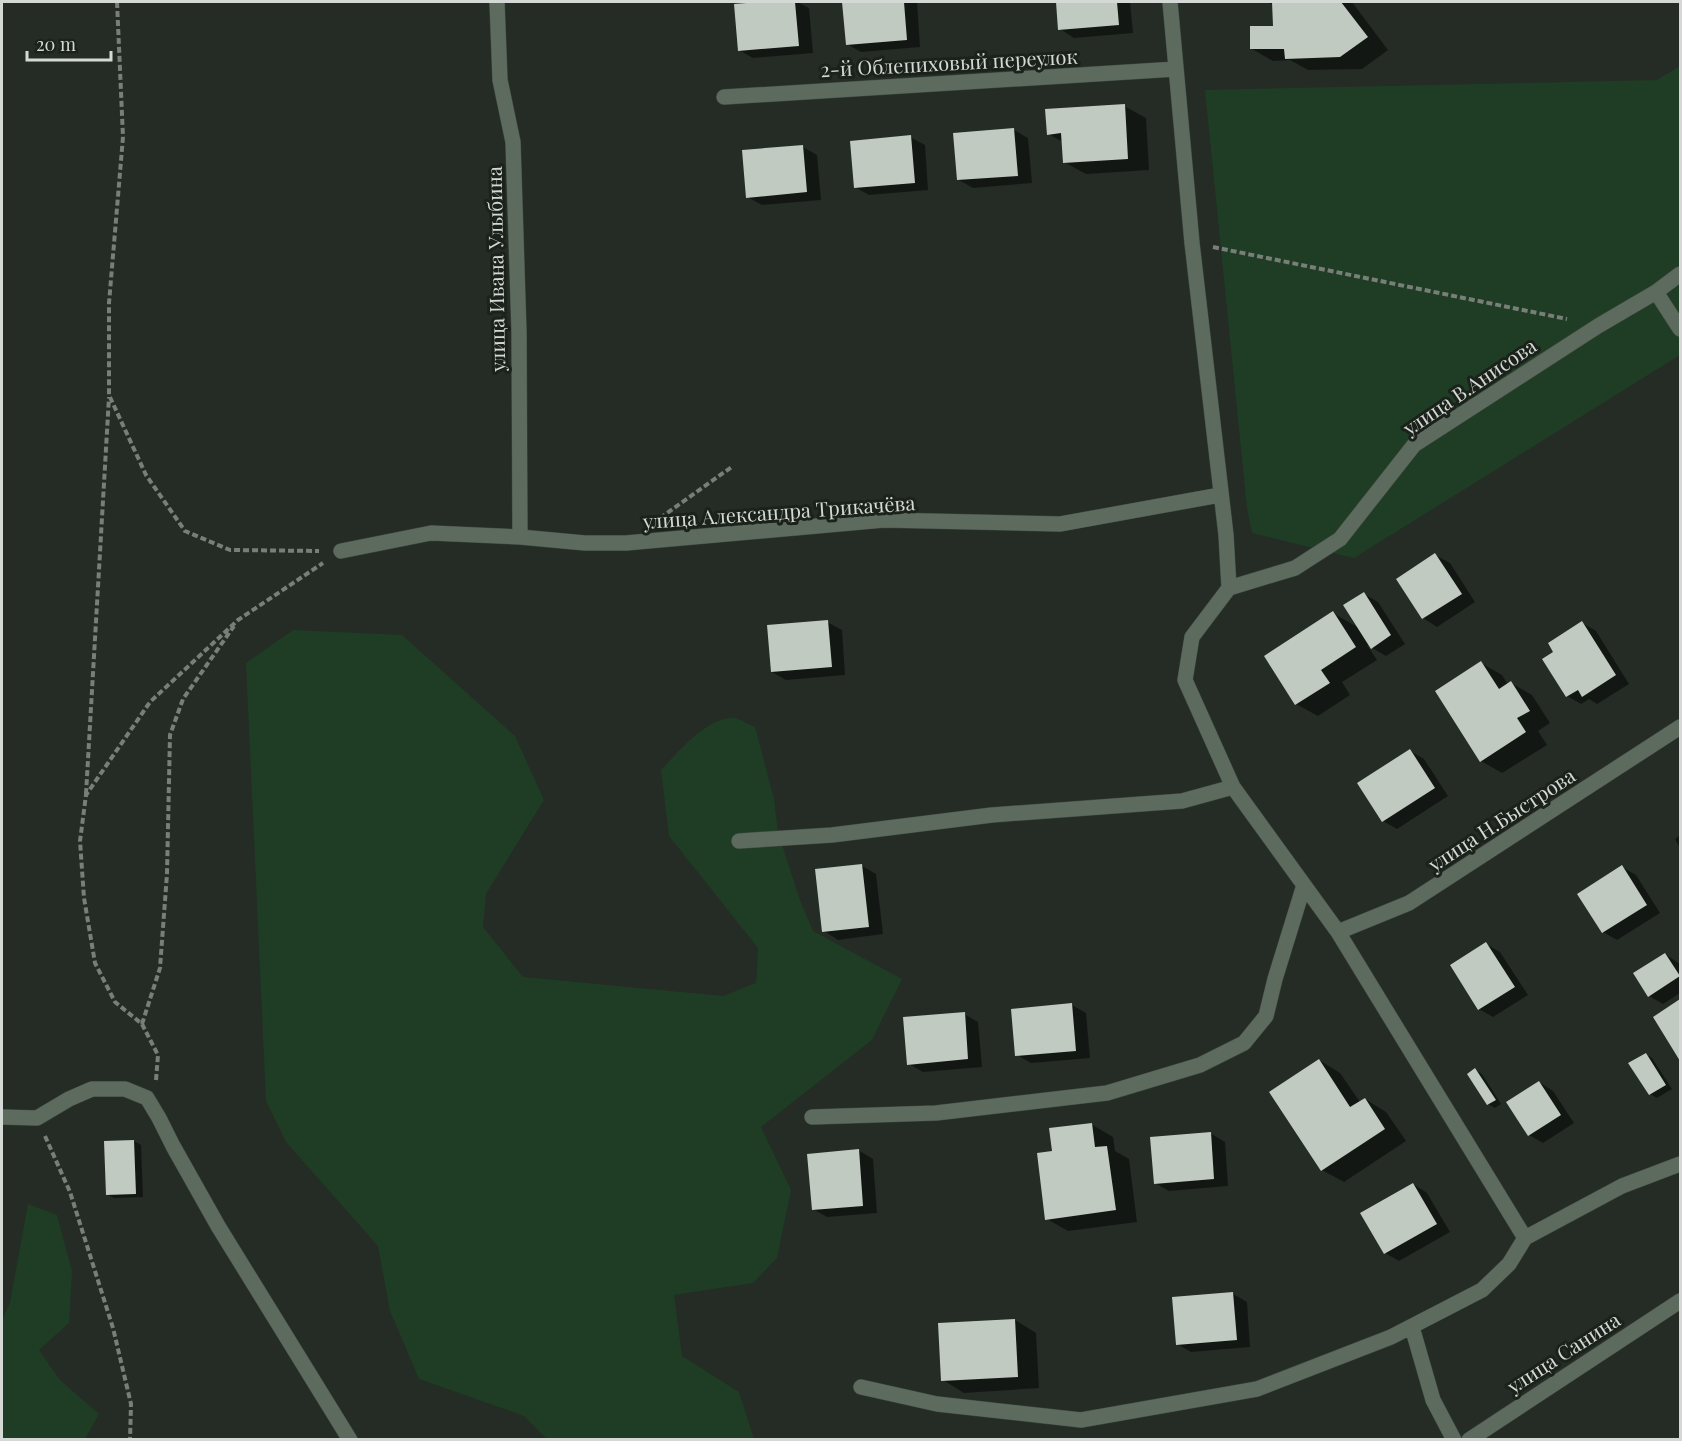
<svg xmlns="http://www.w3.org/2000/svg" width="1682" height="1441" font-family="'Playfair Display',serif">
	<rect width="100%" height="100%" fill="#242c25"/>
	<path fill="#1f3d24" d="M 1680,66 L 1680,355 L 1354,558 L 1252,533 L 1247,508 L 1205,90 L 1657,80 Z
		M 293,630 L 402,635 L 515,736 L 544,800 L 486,894 L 483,927 L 523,977 L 723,996 L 756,983 L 758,948 L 669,836 L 661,770 C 678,752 706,718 733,718 C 740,719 748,724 755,727 L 774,799 L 778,832 L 800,900 L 813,931 L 902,979 L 872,1040 L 761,1127 L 791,1190 L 777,1258 L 753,1283 L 674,1295 L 682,1356 L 739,1392 L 754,1439 L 547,1439 L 524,1416 L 419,1379 L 390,1311 L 378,1246 L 286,1142 L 266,1101 L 246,663 Z
		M 28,1204 L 57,1215 L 72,1271 L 69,1323 L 39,1350 L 60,1380 L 99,1414 L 85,1439 L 2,1439 L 2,1320 L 10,1303 Z"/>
	<path fill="#0007" d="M 777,2 L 797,2 L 809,8 L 813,53 L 753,58 L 739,50 L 736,5 Z
		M 844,2 L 917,2 L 920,47 L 861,52 L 847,44 Z
		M 1057,2 L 1130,2 L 1133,33 L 1074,38 L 1060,29 Z
		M 1267,2 L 1352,2 L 1388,50 L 1362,69 L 1308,70 L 1290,60 L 1273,61 L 1252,49 L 1274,27 L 1274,5 Z
		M 1124,106 L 1146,118 L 1149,170 L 1086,174 L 1064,162 L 1063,142 L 1048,134 Z
		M 1014,130 L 1028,138 L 1032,183 L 973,188 L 959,180 Z
		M 910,137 L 925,145 L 928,190 L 869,195 L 855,187 Z
		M 803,147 L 817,155 L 821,200 L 762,205 L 747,197 Z
		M 1435,555 L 1450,563 L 1475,602 L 1437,627 L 1423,618 Z
		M 1364,594 L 1378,602 L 1405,644 L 1386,656 L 1367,645 L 1377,660 L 1342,682 L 1350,695 L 1318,716 L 1296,704 L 1333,613 L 1359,628 Z
		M 827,622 L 842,630 L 845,675 L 786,680 L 772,672 Z
		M 1582,623 L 1596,631 L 1629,684 L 1597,704 L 1589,699 L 1581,704 L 1567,696 L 1555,652 Z
		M 1481,663 L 1502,675 L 1508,685 L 1511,683 L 1532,695 L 1550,723 L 1538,731 L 1547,745 L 1502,773 L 1481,761 Z
		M 1410,751 L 1424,759 L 1448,796 L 1397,829 L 1383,821 Z
		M 1680,835 L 1680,848 L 1675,839 Z
		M 862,866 L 876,874 L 883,934 L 838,940 L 824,931 Z
		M 1622,867 L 1636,875 L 1660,913 L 1617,940 L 1603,932 Z
		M 1486,944 L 1500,952 L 1528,995 L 1493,1017 L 1479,1009 Z
		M 1665,954 L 1680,964 L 1680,993 L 1663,1004 L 1649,996 Z
		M 1680,1001 L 1680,1058 L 1655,1017 Z
		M 1072,1005 L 1086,1013 L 1090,1058 L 1031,1063 L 1017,1055 Z
		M 964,1014 L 978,1022 L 982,1067 L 923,1072 L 909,1064 Z
		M 1646,1054 L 1652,1058 L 1672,1089 L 1657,1098 L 1650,1094 Z
		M 1319,1060 L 1340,1073 L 1360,1102 L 1365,1099 L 1386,1112 L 1406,1141 L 1344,1182 L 1322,1170 Z
		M 1475,1070 L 1482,1074 L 1501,1104 L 1495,1108 L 1488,1104 Z
		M 1539,1082 L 1553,1091 L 1574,1123 L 1543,1143 L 1529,1135 Z
		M 1091,1124 L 1113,1137 L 1115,1151 L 1129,1159 L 1137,1222 L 1068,1231 L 1047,1219 L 1053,1152 Z
		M 1210,1133 L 1225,1142 L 1228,1186 L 1169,1191 L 1155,1183 Z
		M 134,1141 L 141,1145 L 143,1197 L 114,1198 L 108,1195 Z
		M 858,1150 L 873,1159 L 877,1213 L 827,1217 L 813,1209 Z
		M 1413,1184 L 1427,1193 L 1450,1232 L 1399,1261 L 1385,1253 Z
		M 1233,1294 L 1247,1302 L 1250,1347 L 1191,1352 L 1177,1344 Z
		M 1015,1320 L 1036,1333 L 1039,1388 L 964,1393 L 943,1380 Z"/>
	<path fill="#c0cac1" d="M 759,2 L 795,2 L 799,46 L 738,51 L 734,4 Z
		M 842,2 L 904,2 L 907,40 L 846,45 Z
		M 1056,2 L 1117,2 L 1119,25 L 1058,30 Z
		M 1272,2 L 1341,2 L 1368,37 L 1340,57 L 1285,59 L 1284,49 L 1250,49 L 1250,26 L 1273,26 Z
		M 1125,104 L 1128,159 L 1063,163 L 1061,133 L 1047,135 L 1045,109 Z
		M 1014,128 L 1018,176 L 957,180 L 953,133 Z
		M 911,135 L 915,183 L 854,188 L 850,141 Z
		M 803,145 L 807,192 L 746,198 L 742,150 Z
		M 1435,553 L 1462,594 L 1422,619 L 1396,579 Z
		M 1364,592 L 1391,635 L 1371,649 L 1343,605 Z
		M 1333,611 L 1356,647 L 1321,670 L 1330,683 L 1295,705 L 1264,656 Z
		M 828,620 L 832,667 L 771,672 L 767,625 Z
		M 1582,621 L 1616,675 L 1582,697 L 1578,690 L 1566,697 L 1542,659 L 1553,652 L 1548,643 Z
		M 1481,661 L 1499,689 L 1511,681 L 1530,711 L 1517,718 L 1526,732 L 1480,762 L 1435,691 Z
		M 1410,749 L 1435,788 L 1382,822 L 1357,783 Z
		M 862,864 L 869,927 L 822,932 L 815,869 Z
		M 1622,865 L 1647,905 L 1602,933 L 1577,894 Z
		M 1486,942 L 1515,987 L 1478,1010 L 1450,965 Z
		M 1665,953 L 1680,976 L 1648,997 L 1633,973 Z
		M 1680,999 L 1680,1061 L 1653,1017 Z
		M 1072,1003 L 1076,1051 L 1015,1056 L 1011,1009 Z
		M 965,1012 L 968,1059 L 907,1065 L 903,1017 Z
		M 1646,1053 L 1666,1085 L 1649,1095 L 1628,1063 Z
		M 1319,1059 L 1350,1107 L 1365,1098 L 1385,1129 L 1321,1171 L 1269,1092 Z
		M 1475,1068 L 1496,1100 L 1487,1105 L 1467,1074 Z
		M 1539,1081 L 1561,1115 L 1528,1136 L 1506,1102 Z
		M 1092,1123 L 1095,1147 L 1107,1146 L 1116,1210 L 1045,1220 L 1037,1153 L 1052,1151 L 1049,1128 Z
		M 1211,1132 L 1214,1179 L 1154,1184 L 1150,1137 Z
		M 134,1140 L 136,1194 L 106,1195 L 104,1141 Z
		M 859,1149 L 863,1206 L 812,1210 L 807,1154 Z
		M 1413,1183 L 1437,1224 L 1384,1254 L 1360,1213 Z
		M 1233,1292 L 1237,1340 L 1176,1345 L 1172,1297 Z
		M 1015,1319 L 1018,1377 L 941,1381 L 938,1323 Z"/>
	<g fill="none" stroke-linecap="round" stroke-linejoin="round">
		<defs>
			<path id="minor" d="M 497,2 L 500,80 L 513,142 L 519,332 L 520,537
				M 1170,2 L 1192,243 L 1226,535 L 1229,588
				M 724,97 L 1176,69
				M 1656,292 L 1680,329
				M 341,551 L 431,533 L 520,537 L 585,543 L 626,543 L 884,520 L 1060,524 L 1220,495
				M 739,841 L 832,835 L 992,815 L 1182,801 L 1233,787
				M 1338,932 L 1409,903 L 1680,727
				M 2,1117 L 37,1118 L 69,1099 L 92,1089 L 125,1089 L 147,1098 L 159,1118 L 173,1146 L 218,1226 L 350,1440
				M 812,1117 L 936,1113 L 1107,1093 L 1200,1065 L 1244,1043 L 1266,1016 L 1275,979 L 1304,885
				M 1525,1238 L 1338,932 L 1233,787 L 1185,680 L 1192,637 L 1229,588 L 1295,568 L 1340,539 L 1414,445 L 1598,326 L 1656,292 L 1680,274
				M 1412,1327 L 1433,1400 L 1454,1440
				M 861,1387 L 937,1404 L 1081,1420 L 1257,1389 L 1391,1337 L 1482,1290 L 1509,1264 L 1525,1238 L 1622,1186 L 1680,1164
				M 1469,1440 L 1680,1301"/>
		</defs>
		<use href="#minor" stroke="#404841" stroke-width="16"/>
		<path stroke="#787e79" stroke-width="4" stroke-dasharray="6 3" stroke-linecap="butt" d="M 117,2 L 123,137 L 109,303 L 109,395 L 146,475 L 185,531 L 230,550 L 319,551
			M 1213,247 L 1567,319
			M 660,518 L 733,466
			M 86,794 L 109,397
			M 142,1024 L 160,968 L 167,874 L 170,735 L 183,699 L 234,626
			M 156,1080 L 158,1055 L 142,1024 L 115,1002 L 95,963 L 84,898 L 80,841 L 86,795 L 150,702 L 238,620 L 323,563
			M 45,1136 L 70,1192 L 113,1328 L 131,1404 L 130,1440"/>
		<use href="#minor" stroke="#5c6b5d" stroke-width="15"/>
	</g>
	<g text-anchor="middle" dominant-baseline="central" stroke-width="6" stroke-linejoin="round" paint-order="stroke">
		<g font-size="20" fill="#d5d9d5" stroke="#1b221b">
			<text transform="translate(949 62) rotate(-3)">2-й Облепиховый переулок</text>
			<text transform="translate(495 269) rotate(-91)">улица Ивана Улыбина</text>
			<text transform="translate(1469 386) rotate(-34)">улица В.Анисова</text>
			<text transform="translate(779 511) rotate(-4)">улица Александра Трикачёва</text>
			<text transform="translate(1501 819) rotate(-33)">улица Н.Быстрова</text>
			<text transform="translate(1563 1352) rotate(-33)">улица Санина</text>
		</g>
	</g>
	<rect width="1682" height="1441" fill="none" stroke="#d5d9d5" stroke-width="6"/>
	<path d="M27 51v9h84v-9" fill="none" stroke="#d5d9d5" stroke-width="3"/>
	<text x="36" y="51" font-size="18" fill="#d5d9d5" stroke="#1b221b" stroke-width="4.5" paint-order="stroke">20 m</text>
</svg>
